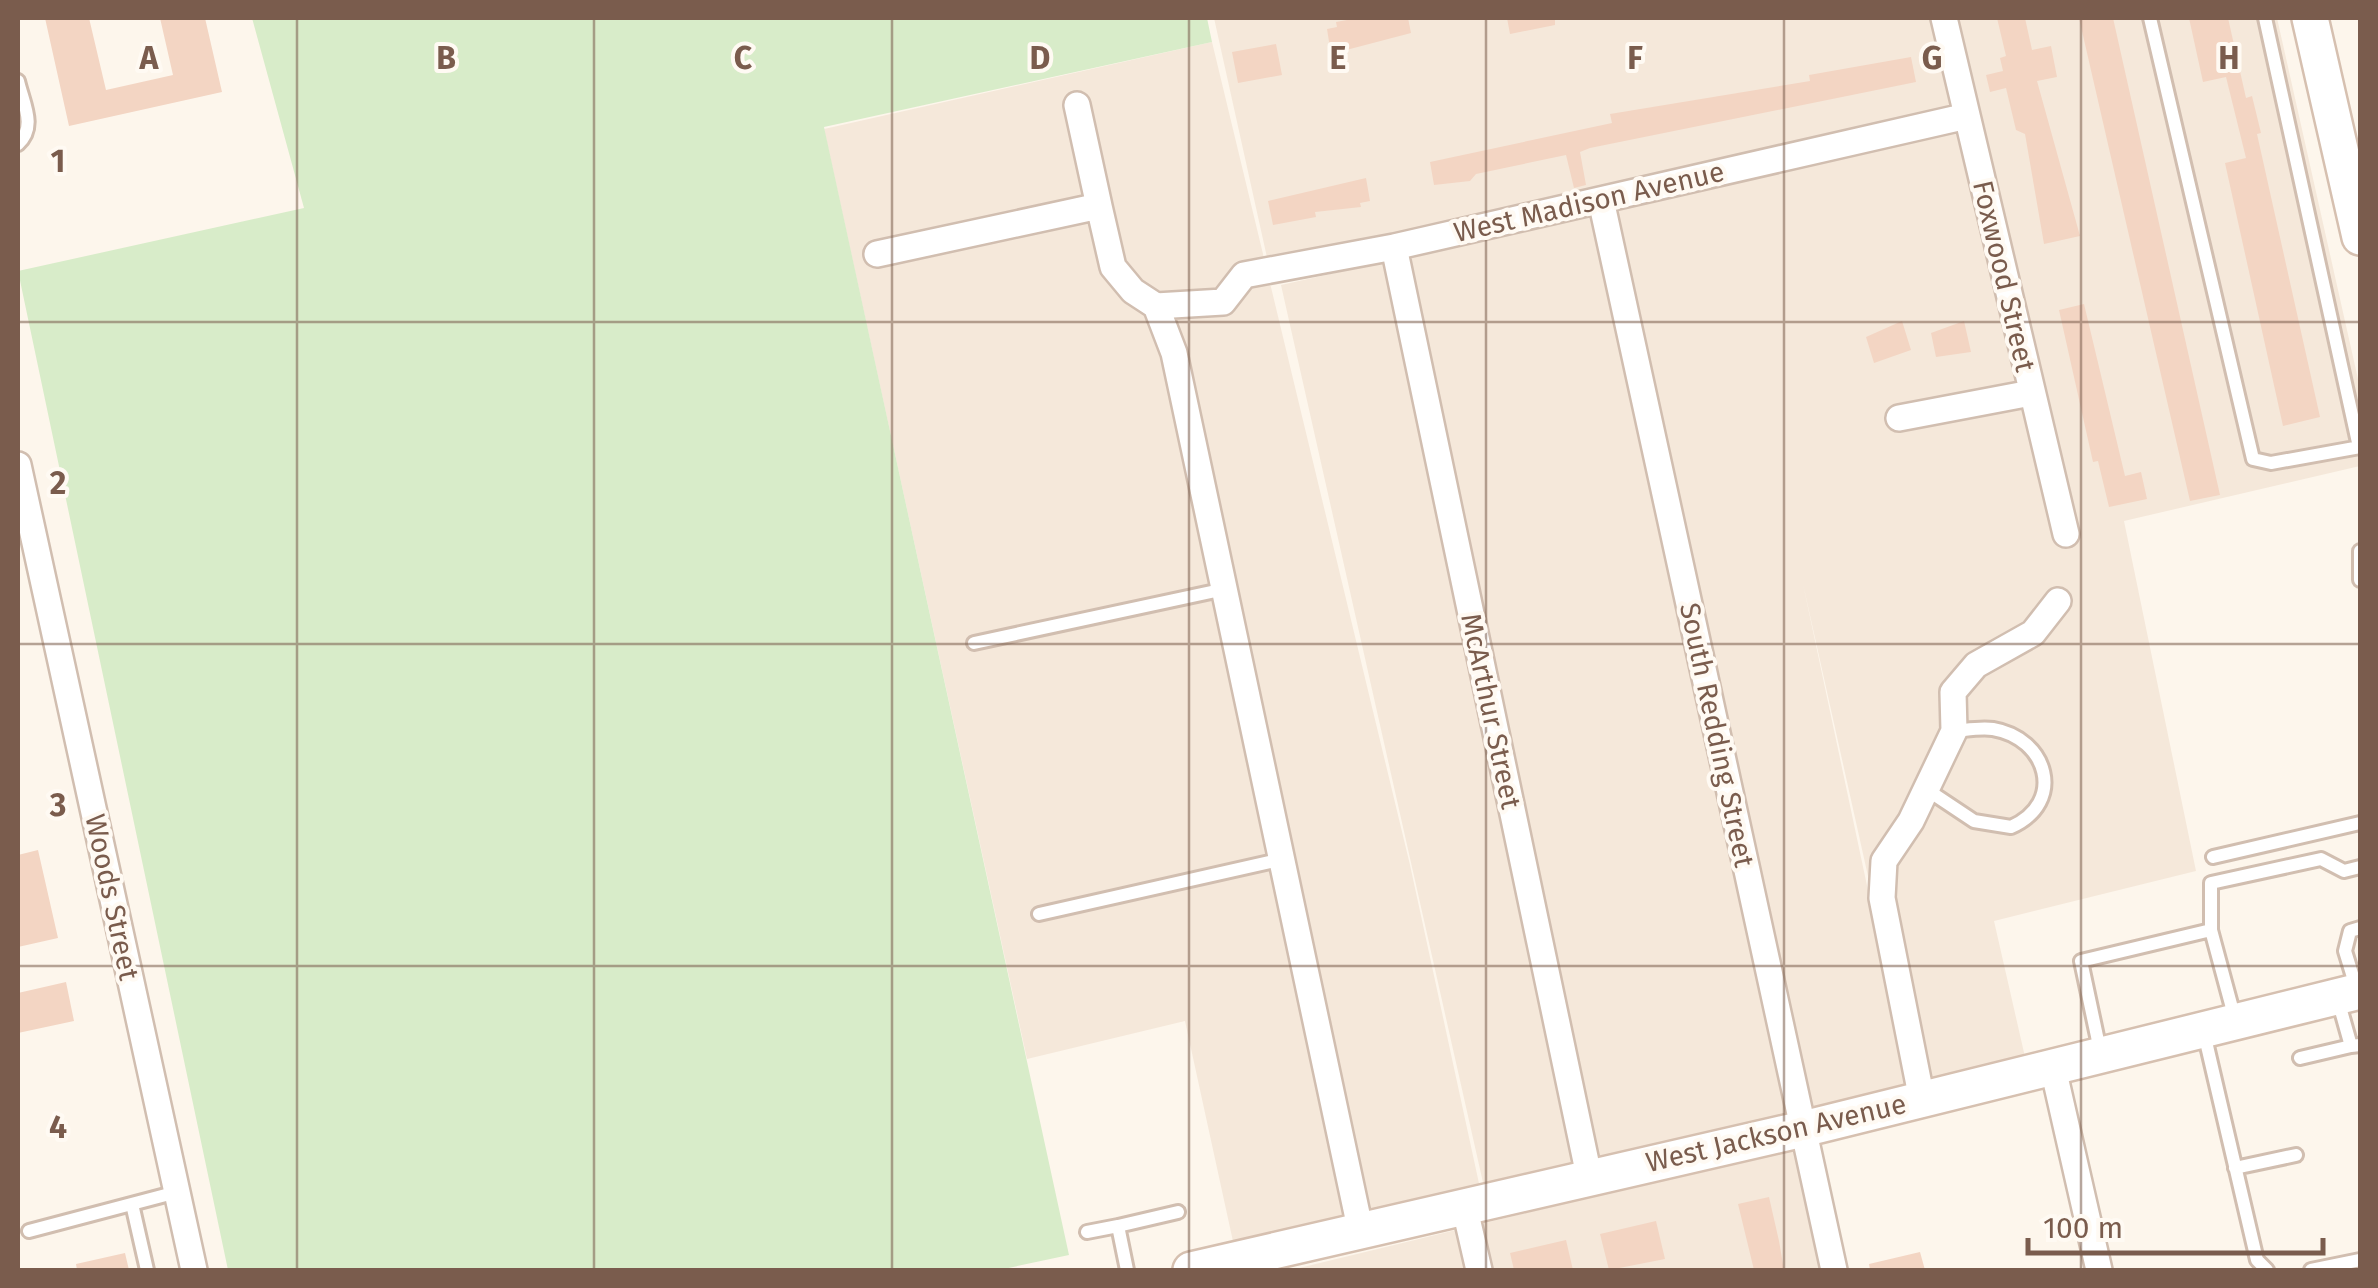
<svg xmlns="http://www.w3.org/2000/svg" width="2378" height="1288" font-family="'Fira Sans',sans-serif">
	<rect width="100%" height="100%" fill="#fdf6ec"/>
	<path fill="#f5e8da" d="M 1214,18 L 2277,18 L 2360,388 L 2360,466 L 2124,521 L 2196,871 L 1994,921 L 2025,1057 L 1914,1083 L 1803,584 L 1911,1093 L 1484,1187 L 1281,285 L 1600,214 L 1601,201 L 1270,271 Z
		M 1212,42 L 1410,865 L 1480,1188 L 1234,1246 L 1185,1021 L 1027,1059 L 824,129 Z
		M 1793,1148 L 1822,1270 L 1291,1270 Z"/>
	<path fill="#d8ecc9" d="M 252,18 L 1207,18 L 1212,42 L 824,127 L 1069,1255 L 999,1270 L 228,1270 L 18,271 L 304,208 Z"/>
	<path fill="#f3d5c3" d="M 45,18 L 89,18 L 106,90 L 173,75 L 160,18 L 205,18 L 222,92 L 69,126 Z
		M 1358,18 L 1408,18 L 1411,33 L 1331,54 L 1327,29 L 1337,27 L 1336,22 Z
		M 1507,18 L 1555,18 L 1555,25 L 1510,34 Z
		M 1997,18 L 2025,18 L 2032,50 L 2051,46 L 2057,77 L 2037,81 L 2080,236 L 2044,244 L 2025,134 L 2016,130 L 2006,88 L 1990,92 L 1986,75 L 2003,71 L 2000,58 L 2006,56 Z
		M 2079,18 L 2113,18 L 2220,495 L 2190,501 Z
		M 2189,18 L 2228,18 L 2246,98 L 2252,96 L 2261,133 L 2257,134 L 2320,417 L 2283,426 L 2225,163 L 2246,158 L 2226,77 L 2203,82 Z
		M 1276,44 L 1282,75 L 1238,83 L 1232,52 Z
		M 1911,57 L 1916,82 L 1590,148 L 1580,152 L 1586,185 L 1574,188 L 1566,155 L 1476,174 L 1470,181 L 1434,185 L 1430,162 L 1612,123 L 1610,114 L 1810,81 L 1809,75 Z
		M 1366,178 L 1370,201 L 1360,203 L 1361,207 L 1315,212 L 1316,217 L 1273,225 L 1268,201 Z
		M 2084,304 L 2125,476 L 2141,472 L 2147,499 L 2109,507 L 2098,461 L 2093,462 L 2059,310 Z
		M 1902,321 L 1911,350 L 1874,363 L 1866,337 Z
		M 1964,321 L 1971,352 L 1936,357 L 1931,333 Z
		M 38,850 L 58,938 L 18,947 L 18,855 Z
		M 66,982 L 74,1021 L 18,1033 L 18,993 Z
		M 1769,1197 L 1779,1241 L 1784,1270 L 1754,1270 L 1738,1204 Z
		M 1656,1221 L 1665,1259 L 1609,1270 L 1600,1234 Z
		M 1566,1240 L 1573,1270 L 1514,1270 L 1510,1253 Z
		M 1920,1252 L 1925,1270 L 1870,1270 L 1869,1264 Z
		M 125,1253 L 129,1270 L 77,1270 L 76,1264 Z"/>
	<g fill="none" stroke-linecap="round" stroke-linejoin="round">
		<defs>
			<path id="lane" d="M 2150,18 L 2253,459 L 2271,463 L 2360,447
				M 2265,18 L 2359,447
				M 18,81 C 23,103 37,127 18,144
				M 2360,580 L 2360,551
				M 974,643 L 1225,589
				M 1926,789 L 1974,821 L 2011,827 C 2067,802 2047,738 1993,729 C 1981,727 1966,730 1954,731
				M 2213,857 L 2360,823
				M 1039,914 L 1283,859
				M 2211,930 L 2235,1019
				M 2357,990 L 2345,951 L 2350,931 L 2360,928
				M 2338,1000 L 2351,1046 L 2360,1045
				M 2204,1033 L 2257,1260 L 2267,1270
				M 2101,1055 L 2081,961 L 2211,930 L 2211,883 L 2321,859 L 2344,871 L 2360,867
				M 2300,1058 L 2351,1046
				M 2235,1168 L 2296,1155
				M 132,1204 L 147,1270
				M 29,1231 L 177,1192
				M 1087,1232 L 1118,1226
				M 1127,1270 L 1118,1226 L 1178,1212
				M 2311,1270 L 2360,1260"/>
			<path id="street" d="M 1944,18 L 2066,534
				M 1077,105 L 1099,206
				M 1601,200 L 1834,1270
				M 1394,247 L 1589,1176
				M 877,254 L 1099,206 L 1113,267 L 1133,291 L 1156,306 L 1174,353 L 1360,1228
				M 1156,306 L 1223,302 L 1244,275 L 1394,247 L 1967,116
				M 1899,418 L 2031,393
				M 18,465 L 194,1270
				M 2053,1068 L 2099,1270
				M 1922,1100 L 1882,898 L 1884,861 L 1911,821 L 1954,731 L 1953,692 L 1976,665 L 2033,633 L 2058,601
				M 1464,1205 L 1479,1270"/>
			<path id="secondary" d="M 2310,18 L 2360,237
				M 1191,1270 L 1803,1129 L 2360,991"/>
		</defs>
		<use href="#lane" stroke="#d1beb0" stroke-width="18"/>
		<use href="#street" stroke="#d1beb0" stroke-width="30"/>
		<use href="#secondary" stroke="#d6c0b0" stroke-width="40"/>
		<use href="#lane" stroke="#fff" stroke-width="12"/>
		<use href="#street" stroke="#fff" stroke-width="25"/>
		<use href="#secondary" stroke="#fff" stroke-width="35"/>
	</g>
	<path fill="none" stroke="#7a5c4d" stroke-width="2.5" stroke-opacity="0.55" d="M 297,18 L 297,1270M 594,18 L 594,1270M 892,18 L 892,1270M 1189,18 L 1189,1270M 1486,18 L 1486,1270M 1784,18 L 1784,1270M 2081,18 L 2081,1270M 18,322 L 2360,322M 18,644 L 2360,644M 18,966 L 2360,966"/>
	<g text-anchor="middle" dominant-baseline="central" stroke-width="8" stroke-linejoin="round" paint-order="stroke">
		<g font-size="28" fill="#7a5c4d" stroke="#fffaf3">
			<text transform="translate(1589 202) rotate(-13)">West Madison Avenue</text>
			<text transform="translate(2004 276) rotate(77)">Foxwood Street</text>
			<text transform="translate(1491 711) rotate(78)">McArthur Street</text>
			<text transform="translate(1717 735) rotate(78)">South Redding Street</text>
			<text transform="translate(112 897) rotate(78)">Woods Street</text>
			<text transform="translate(1776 1133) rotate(-13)">West Jackson Avenue</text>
		</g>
	</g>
	<g font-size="32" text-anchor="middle" font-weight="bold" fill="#7a5c4d" stroke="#fffaf3" stroke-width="8" stroke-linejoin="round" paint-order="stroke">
		<text x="149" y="69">A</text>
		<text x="446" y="69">B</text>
		<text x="743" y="69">C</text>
		<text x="1040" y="69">D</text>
		<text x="1338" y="69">E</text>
		<text x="1635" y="69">F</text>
		<text x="1932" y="69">G</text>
		<text x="2229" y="69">H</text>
		<text x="58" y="172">1</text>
		<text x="58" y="494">2</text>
		<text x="58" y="816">3</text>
		<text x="58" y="1138">4</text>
	</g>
	<rect width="2378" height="1288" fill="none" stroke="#7a5c4d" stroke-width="40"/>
	<path d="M2028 1238v15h295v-15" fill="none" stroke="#7a5c4d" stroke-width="5"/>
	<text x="2043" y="1238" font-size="30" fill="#7a5c4d" stroke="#fffaf3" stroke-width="8" paint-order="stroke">100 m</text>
</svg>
